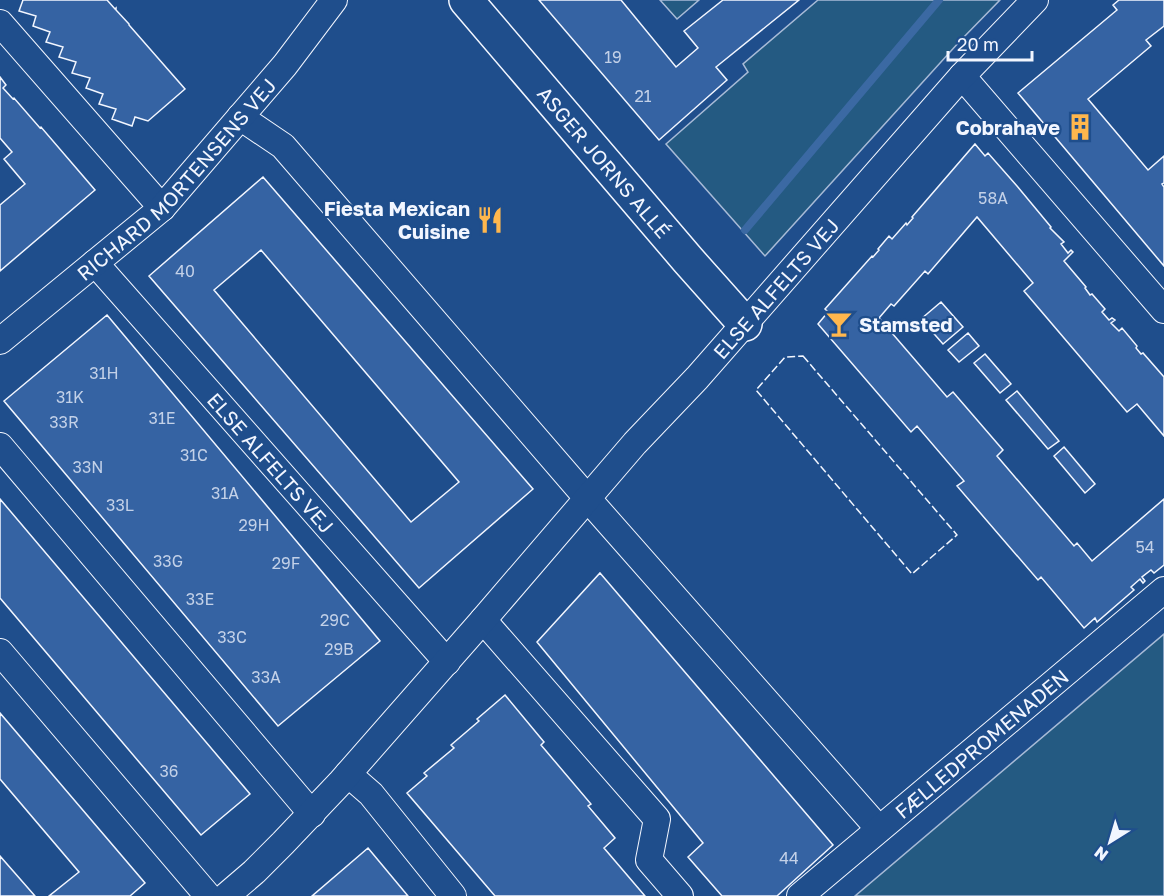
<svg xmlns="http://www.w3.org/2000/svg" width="1164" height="896" font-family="'Golos Text',sans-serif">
	<rect width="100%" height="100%" fill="#1f4e8c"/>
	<path fill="#245a82" stroke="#a8bbd7" stroke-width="1.5" d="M 660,0 L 699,0 L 677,19 Z
		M 818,0 L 1000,0 L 960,41 L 765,256 L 666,144 L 748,72 L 743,64 Z
		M 1164,634 L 1164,896 L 855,896 Z"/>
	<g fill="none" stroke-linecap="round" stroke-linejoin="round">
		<path stroke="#3b69a3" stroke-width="8" d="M 745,230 L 939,0"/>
	</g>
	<path fill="#3563a3" stroke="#f2f6ff" stroke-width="1.5" fill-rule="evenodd" d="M 22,0 L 107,0 L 115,9 L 116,8 L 116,10 L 129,24 L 129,25 L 185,89 L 148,121 L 135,117 L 132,126 L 112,119 L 116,109 L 99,104 L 103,94 L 86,88 L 90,78 L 72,73 L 76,62 L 59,57 L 63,47 L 46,42 L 50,32 L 33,26 L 36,16 L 19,11 L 23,0 Z
		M 539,0 L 621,0 L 676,67 L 698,48 L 684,31 L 723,0 L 799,0 L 716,67 L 727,80 L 659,140 Z
		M 1119,0 L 1164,0 L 1164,26 L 1146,40 L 1151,46 L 1088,99 L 1148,170 L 1164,156 L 1164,183 L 1162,184 L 1164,187 L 1164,266 L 1018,93 L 1117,10 L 1113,5 Z
		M 0,77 L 6,85 L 3,88 L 13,99 L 14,98 L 40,128 L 41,127 L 95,190 L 0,271 L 0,205 L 25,184 L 4,159 L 12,152 L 0,138 Z
		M 975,144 L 985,156 L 988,153 L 1017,186 L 1051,227 L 1050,228 L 1064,242 L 1061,244 L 1068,253 L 1071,250 L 1073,252 L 1064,261 L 1086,287 L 1085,288 L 1090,295 L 1092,294 L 1105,309 L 1102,312 L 1109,320 L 1112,318 L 1115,320 L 1111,323 L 1119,331 L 1122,328 L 1137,346 L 1136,348 L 1141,354 L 1143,353 L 1164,377 L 1164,436 L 1137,404 L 1127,412 L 1024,291 L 1033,283 L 977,217 L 928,274 L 925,271 L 894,306 L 891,304 L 879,318 L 947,397 L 953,392 L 1003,450 L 997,456 L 1074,546 L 1077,543 L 1092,561 L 1164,499 L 1164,565 L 1154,573 L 1151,570 L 1142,577 L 1145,581 L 1143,583 L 1140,579 L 1131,587 L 1134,590 L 1097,622 L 1095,618 L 1084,628 L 1041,577 L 1038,580 L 957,486 L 964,481 L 917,426 L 911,432 L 818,324 L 828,312 L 825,309 L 872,256 L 873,257 L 879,250 L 878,249 L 889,236 L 892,239 L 906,223 L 907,225 L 913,218 L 912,217 Z
		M 263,177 L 533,489 L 419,588 L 149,276 ZM 261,250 L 459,482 L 411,522 L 214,290 Z
		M 941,302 L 963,327 L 943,344 L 921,319 Z
		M 107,315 L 380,641 L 278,726 L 4,401 Z
		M 968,333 L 979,346 L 959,362 L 948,350 Z
		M 985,354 L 1011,384 L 1000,393 L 974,363 Z
		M 1017,391 L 1059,441 L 1048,449 L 1006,400 Z
		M 1064,447 L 1095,484 L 1085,493 L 1054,456 Z
		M 0,499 L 250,794 L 201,835 L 0,598 Z
		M 600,573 L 833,845 L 777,896 L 722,896 L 688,857 L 703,843 L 537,642 Z
		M 505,695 L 544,742 L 541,745 L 591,804 L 588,806 L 615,838 L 604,848 L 645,896 L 495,896 L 407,793 L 427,776 L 424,773 L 454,748 L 451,745 L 479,721 L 477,719 Z
		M 0,713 L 145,883 L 130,896 L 49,896 L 79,872 L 0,779 Z
		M 368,848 L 408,896 L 312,896 Z
		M 0,856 L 35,896 L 0,896 Z"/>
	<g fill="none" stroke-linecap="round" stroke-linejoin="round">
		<defs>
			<g id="street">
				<path d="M 0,23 L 162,208"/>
				<path d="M 962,76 L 1164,310"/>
				<path d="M 240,117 L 283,146 L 588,499 L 879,829"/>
				<path id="s1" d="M 95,263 L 447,662"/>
				<path id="s2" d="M 0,341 L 162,208 L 285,65 L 334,0"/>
				<path d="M 0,446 L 312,814"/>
				<path d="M 483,620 L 657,819 L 649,860 L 680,896"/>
				<path d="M 0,652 L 208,896"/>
				<path d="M 348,774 L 371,794 L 453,896"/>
				<path id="s3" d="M 226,896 L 254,872 L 283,843 L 340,783 L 483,620 L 635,443 L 697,378 L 962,76 L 1035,0"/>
				<path id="s4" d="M 800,896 L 1164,590"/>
			</g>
			<g id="secondary">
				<path id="s5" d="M 466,0 L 688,260 L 745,324"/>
			</g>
		</defs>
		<use href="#street" stroke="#f2f6ff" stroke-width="28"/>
		<use href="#secondary" stroke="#f2f6ff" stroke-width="36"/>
		<use href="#street" stroke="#1f4e8c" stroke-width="26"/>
		<use href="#secondary" stroke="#1f4e8c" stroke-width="33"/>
		<path stroke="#f2f6ff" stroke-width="1.5" stroke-dasharray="8 3" stroke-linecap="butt" d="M 803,356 L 957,535 L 912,574 L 756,390 L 785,357 Z"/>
	</g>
	<defs>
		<symbol id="building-bare" viewBox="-9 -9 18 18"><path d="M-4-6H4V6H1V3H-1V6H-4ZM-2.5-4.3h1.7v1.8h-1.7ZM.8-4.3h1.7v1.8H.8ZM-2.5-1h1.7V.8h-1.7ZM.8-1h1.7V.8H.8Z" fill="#ffb74d" stroke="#1f4e8c" stroke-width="2.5" paint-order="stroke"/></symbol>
		<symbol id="restaurant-bare" viewBox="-9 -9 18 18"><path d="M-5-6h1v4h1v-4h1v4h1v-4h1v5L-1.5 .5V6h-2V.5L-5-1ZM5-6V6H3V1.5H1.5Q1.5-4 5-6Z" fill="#ffb74d" stroke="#1f4e8c" stroke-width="2.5" paint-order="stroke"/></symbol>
		<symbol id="bar-bare" viewBox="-9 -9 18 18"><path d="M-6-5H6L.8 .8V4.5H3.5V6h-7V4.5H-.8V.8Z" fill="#ffb74d" stroke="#1f4e8c" stroke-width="2.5" paint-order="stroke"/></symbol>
	</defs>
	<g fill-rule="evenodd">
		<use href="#building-bare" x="1061" y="108" width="38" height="38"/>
		<use href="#restaurant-bare" x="471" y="201" width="38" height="38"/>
		<use href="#bar-bare" x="820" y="305" width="38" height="38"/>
	</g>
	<g text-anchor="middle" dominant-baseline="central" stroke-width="4.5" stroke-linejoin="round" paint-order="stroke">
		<g font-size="16" fill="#c3d1e8">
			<text x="613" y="57">19</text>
			<text x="643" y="96">21</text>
			<text x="993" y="198">58A</text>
			<text x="185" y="271">40</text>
			<text x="104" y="373">31H</text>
			<text x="70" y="397">31K</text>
			<text x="162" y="418">31E</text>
			<text x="64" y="422">33R</text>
			<text x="194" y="455">31C</text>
			<text x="88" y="467">33N</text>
			<text x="225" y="493">31A</text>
			<text x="120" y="505">33L</text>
			<text x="254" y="525">29H</text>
			<text x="1145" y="547">54</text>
			<text x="168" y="561">33G</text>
			<text x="286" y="563">29F</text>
			<text x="200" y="599">33E</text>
			<text x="335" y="620">29C</text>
			<text x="232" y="637">33C</text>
			<text x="339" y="649">29B</text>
			<text x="266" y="677">33A</text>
			<text x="169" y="771">36</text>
			<text x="789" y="858">44</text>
		</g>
		<g font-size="20" font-weight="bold" fill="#f2f6ff" stroke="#1f4e8c" text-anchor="end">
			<text x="1060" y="127">Cobrahave</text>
			<text x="470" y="208">Fiesta Mexican<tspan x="470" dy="23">Cuisine</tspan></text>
			<text x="859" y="324" text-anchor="start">Stamsted</text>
		</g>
		<g font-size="20" fill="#f2f6ff" stroke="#1f4e8c">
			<text stroke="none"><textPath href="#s5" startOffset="213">ASGER JORNS ALLÉ</textPath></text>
			<text stroke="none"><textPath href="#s2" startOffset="240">RICHARD MORTENSENS VEJ</textPath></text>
			<text stroke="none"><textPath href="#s3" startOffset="820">ELSE ALFELTS VEJ</textPath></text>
			<text stroke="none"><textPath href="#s1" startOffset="266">ELSE ALFELTS VEJ</textPath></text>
			<text stroke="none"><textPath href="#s4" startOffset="237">FÆLLEDPROMENADEN</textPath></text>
		</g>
	</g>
	<g transform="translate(1110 842) rotate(217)" stroke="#1f4e8c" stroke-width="4.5" paint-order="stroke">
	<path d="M0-4.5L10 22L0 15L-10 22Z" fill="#f2f6ff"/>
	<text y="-9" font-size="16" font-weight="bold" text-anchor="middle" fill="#f2f6ff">N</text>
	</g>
	<path d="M948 51v9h84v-9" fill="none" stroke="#f2f6ff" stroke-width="3"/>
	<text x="957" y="51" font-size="18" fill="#f2f6ff" stroke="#1f4e8c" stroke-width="4.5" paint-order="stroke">20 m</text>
</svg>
